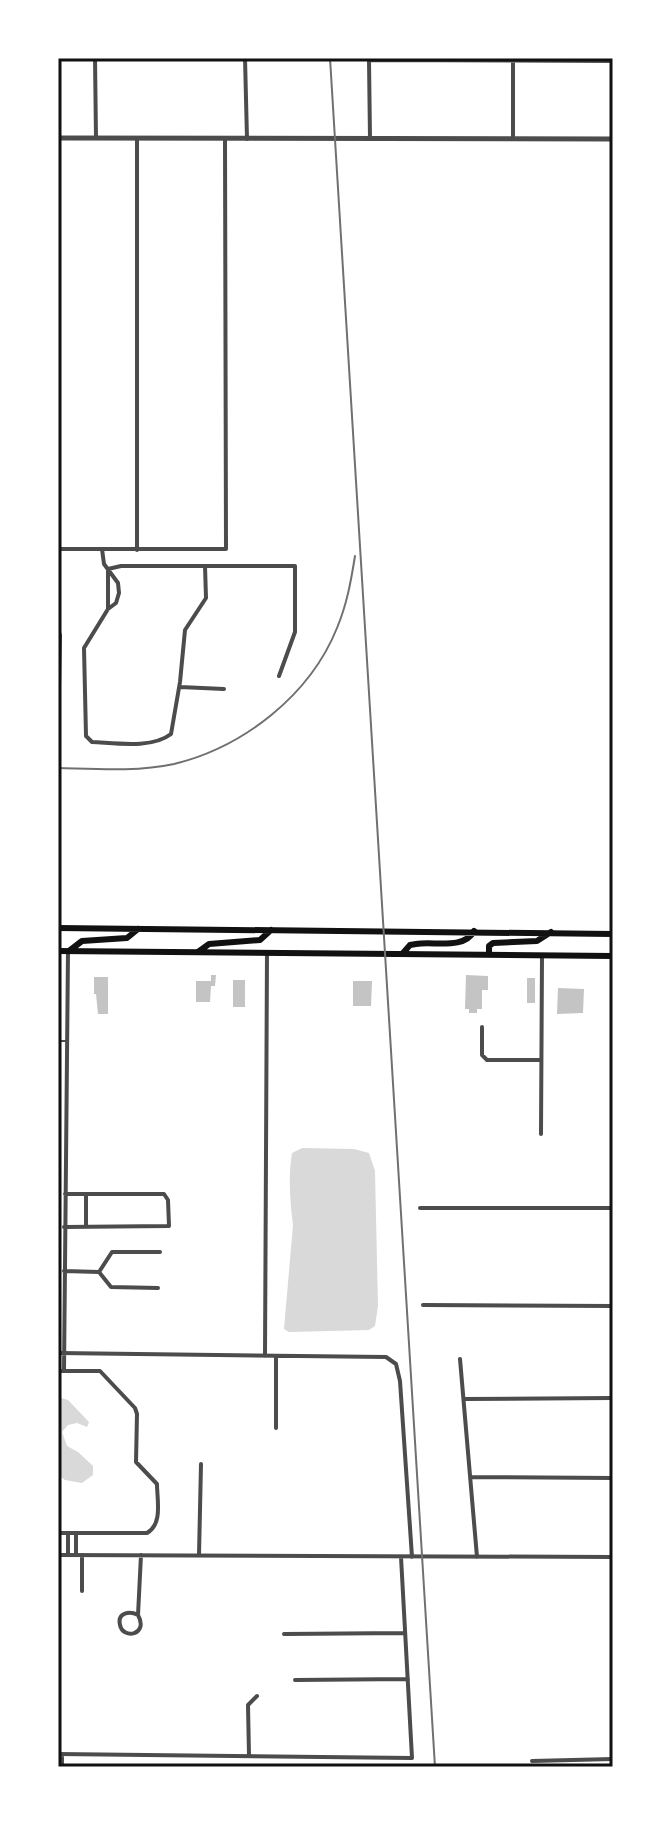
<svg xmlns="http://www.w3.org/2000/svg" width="671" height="1825" font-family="'Work Sans',sans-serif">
	<rect width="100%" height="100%" fill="#fff"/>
	<path fill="#d9d9d9" d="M 302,1148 L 354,1149 L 369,1153 L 375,1171 L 378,1306 L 375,1326 L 369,1330 L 289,1332 L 284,1329 L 293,1225 C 290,1202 288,1177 292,1153 Z
		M 58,1397 L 68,1400 L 89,1422 L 87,1427 L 77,1423 L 68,1425 L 62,1432 L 67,1446 L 78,1452 L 93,1466 L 93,1475 L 82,1483 L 65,1480 L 58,1475 Z"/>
	<path fill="#c4c4c4" d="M 211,975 L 216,975 L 215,986 L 211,986 L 210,1002 L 196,1002 L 196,981 L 211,981 Z
		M 466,975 L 488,976 L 488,990 L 482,990 L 482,1009 L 477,1009 L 477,1013 L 469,1013 L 469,1009 L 465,1009 Z
		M 94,977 L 108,977 L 108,1014 L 98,1014 L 96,994 L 94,994 Z
		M 527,978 L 535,978 L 535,1003 L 527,1003 Z
		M 233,980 L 245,980 L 245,1007 L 233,1007 Z
		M 353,981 L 372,981 L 371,1006 L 353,1006 Z
		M 558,988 L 584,989 L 583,1013 L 557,1014 Z"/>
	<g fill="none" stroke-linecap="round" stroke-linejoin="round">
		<path stroke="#4c4c4c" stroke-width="2" d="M 58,1041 L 66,1041"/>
		<path stroke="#4c4c4c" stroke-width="4" d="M 81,58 L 307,59
			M 95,58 L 96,138
			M 245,58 L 247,139
			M 369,60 L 613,61
			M 369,60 L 370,139
			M 513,60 L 513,139
			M 137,139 L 137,550
			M 58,549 L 226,549 L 225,139
			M 102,549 L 104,564 L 118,583 L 119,593 L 116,603 L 108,609 L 84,648 L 86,736 L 92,742 C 115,743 152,749 171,734 L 180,682 L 185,630 L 206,598 L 205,566
			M 108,569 L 121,566 L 295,566 L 295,632 L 279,676
			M 108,571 L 108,609
			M 58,630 L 60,635 L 58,740
			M 180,687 L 224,689
			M 482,1027 L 482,1055 L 487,1060 L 541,1060
			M 541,1134 L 542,956
			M 420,1208 L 613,1208
			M 64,1227 L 169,1226 L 168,1200 L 164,1194 L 65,1194
			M 86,1227 L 86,1194
			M 64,1271 L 99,1272 L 111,1287 L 158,1288
			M 99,1272 L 112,1252 L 160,1252
			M 423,1305 L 613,1306
			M 58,1353 L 386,1357 L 396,1364 L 400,1381 L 412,1557
			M 265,1356 L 267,952
			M 276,1356 L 276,1428
			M 460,1359 L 477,1557
			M 58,1371 L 100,1371 L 135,1408 L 137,1414 L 136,1462 L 157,1484 C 157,1500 163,1524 147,1533 L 58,1533
			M 64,1371 L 68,951
			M 465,1399 L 613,1398
			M 471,1477 L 613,1478
			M 76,1534 L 76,1555
			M 68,1554 L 68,1533
			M 58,1555 L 613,1557
			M 82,1555 L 82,1591
			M 199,1555 L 201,1464
			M 138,1615 C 130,1611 117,1612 120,1625 C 123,1640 149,1635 138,1615 L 141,1555
			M 284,1634 L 404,1633
			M 295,1680 L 408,1679
			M 58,1754 L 412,1758 L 401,1557
			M 62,1754 L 62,1767
			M 249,1756 L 248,1705 L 257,1696
			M 532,1761 L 613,1759"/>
		<path stroke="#4c4c4c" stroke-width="5" d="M 58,138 L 613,139"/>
		<path stroke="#111" stroke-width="6" d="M 58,928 L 613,934
			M 58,951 L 613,956
			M 69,951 L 82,941 L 127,938 L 138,929
			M 198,952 L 209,944 L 260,940 L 271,930
			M 403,953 L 410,945 L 416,944 C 434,941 464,950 474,931
			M 489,954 L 489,946 L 493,943 L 537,941 L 551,932"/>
		<path stroke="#707070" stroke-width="2" d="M 330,58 L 435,1767
			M 58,768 C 96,769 137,772 174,764 C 244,747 310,695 337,628 C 347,604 351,581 355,556"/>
	</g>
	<rect width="671" height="1825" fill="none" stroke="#ffffff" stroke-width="120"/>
	<rect x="60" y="60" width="551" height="1705" fill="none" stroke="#111" stroke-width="3"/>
</svg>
